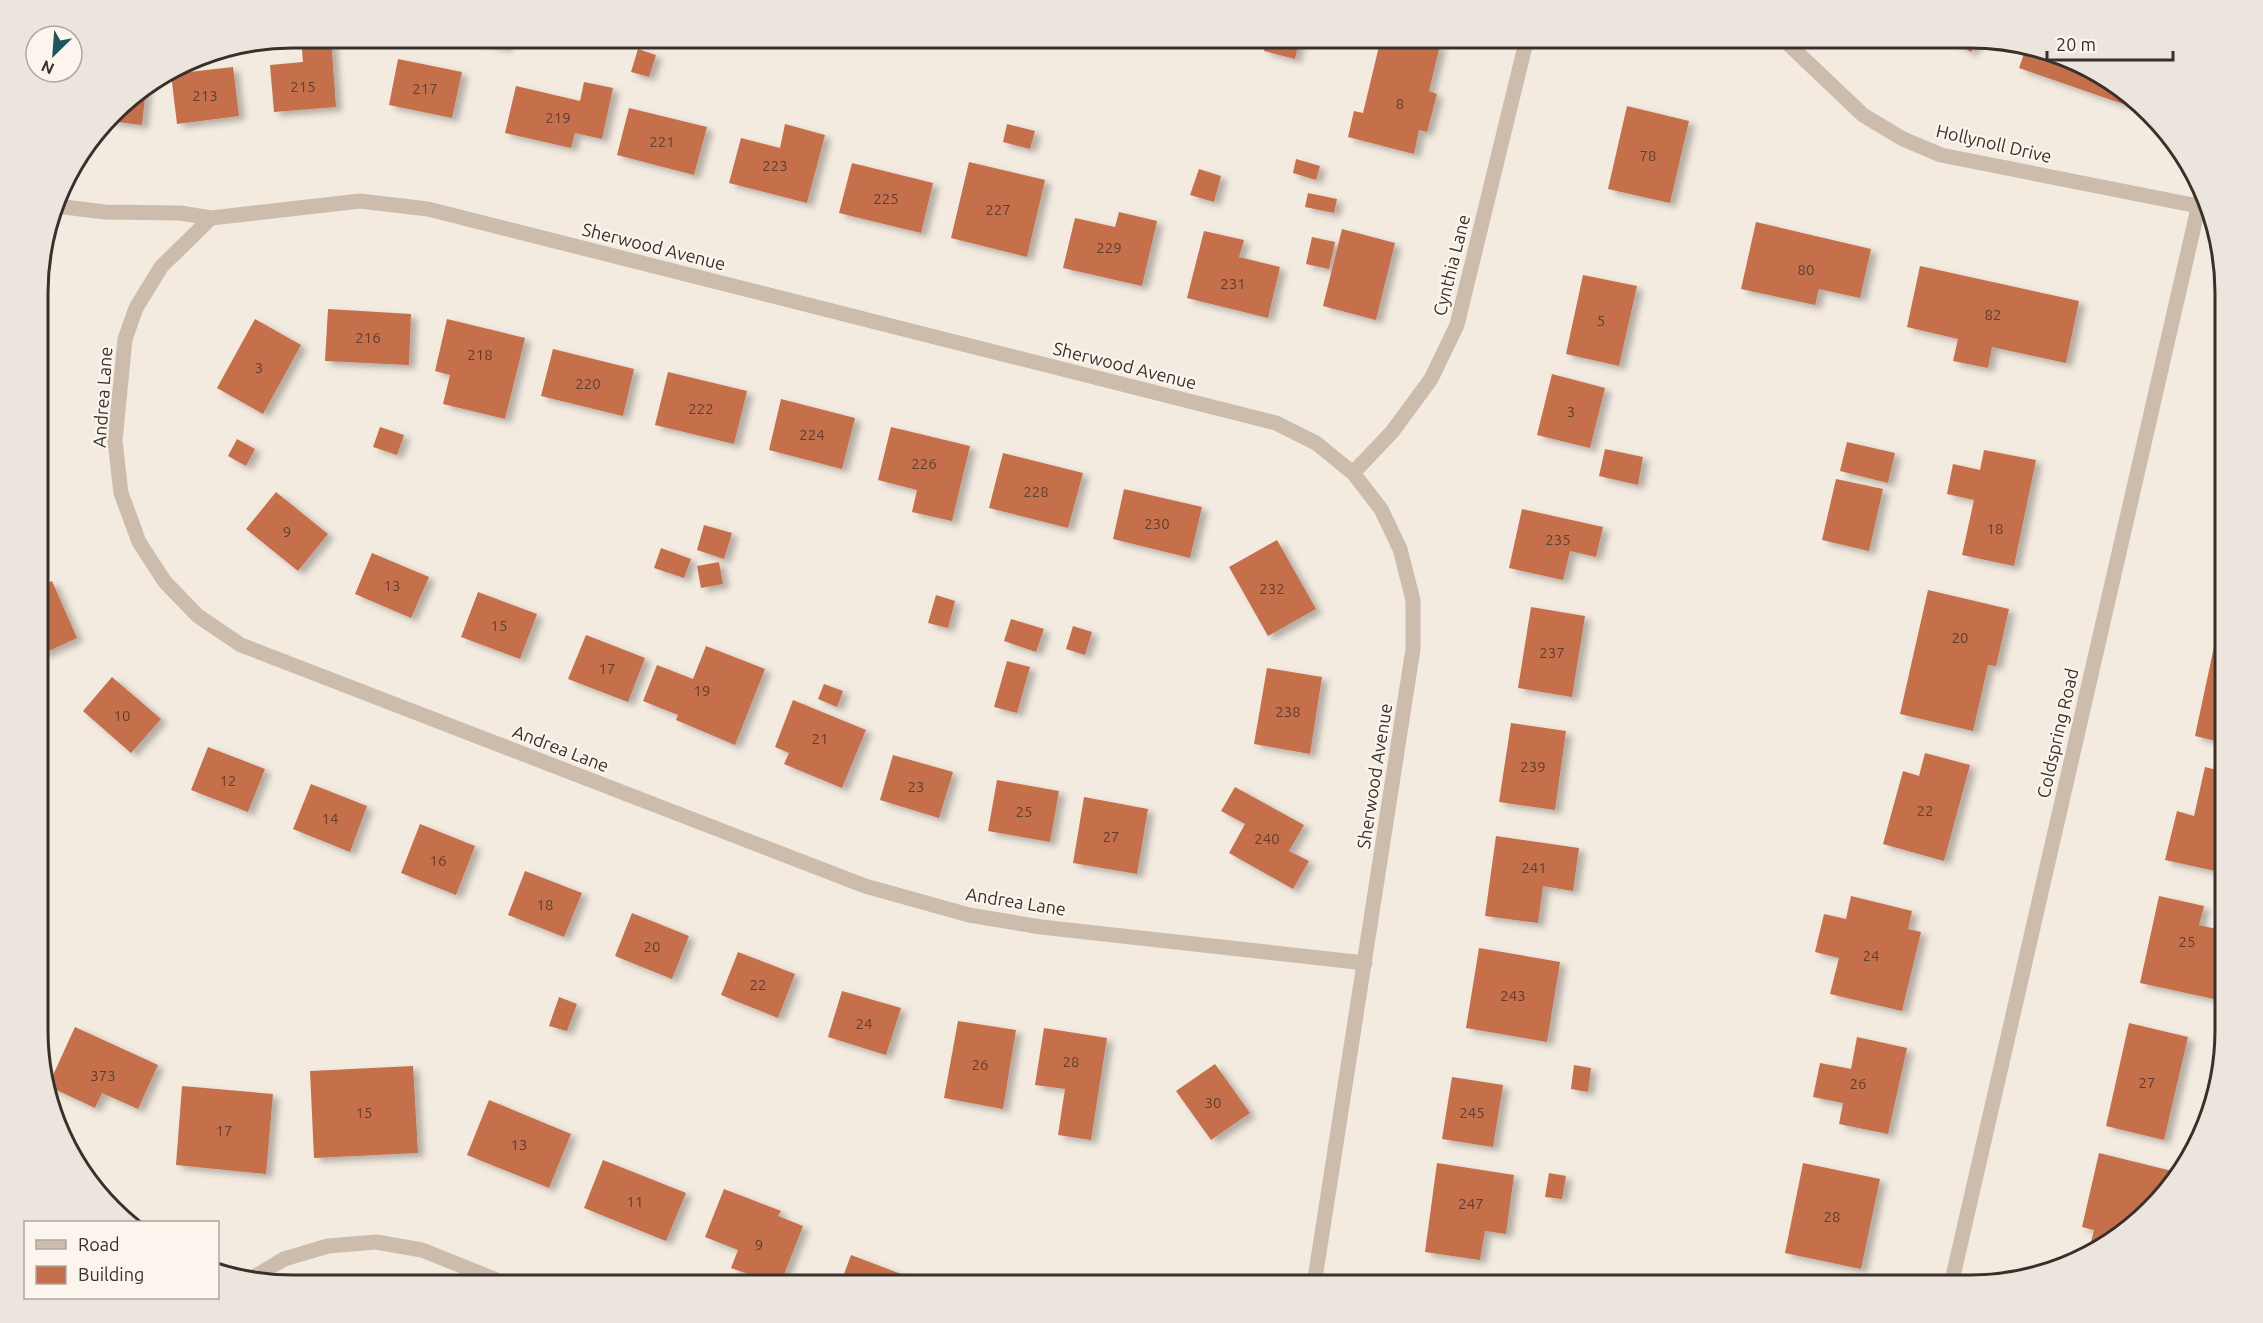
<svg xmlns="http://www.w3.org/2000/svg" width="2263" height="1323" font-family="Ubuntu,sans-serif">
	<defs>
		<filter id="shadow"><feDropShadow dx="6" dy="4" stdDeviation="3" flood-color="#0004"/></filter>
	</defs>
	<rect width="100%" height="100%" fill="#f3ebe0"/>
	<path fill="#c66f4c" filter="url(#shadow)" d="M 301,38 L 331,38 L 336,107 L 274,112 L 270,65 L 303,62 Z
		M 465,38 L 508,38 L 506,48 Z
		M 1267,38 L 1300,38 L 1295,59 L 1264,51 Z
		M 1381,38 L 1412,38 L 1440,45 L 1429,91 L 1437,94 L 1427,132 L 1419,130 L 1414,154 L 1348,137 L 1354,111 L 1363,113 Z
		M 1946,38 L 1970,38 L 1979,39 L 1971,52 Z
		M 2027,45 L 2036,46 L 2098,72 L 2125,98 L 2123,104 L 2019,68 Z
		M 638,49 L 656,55 L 649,77 L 631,72 Z
		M 398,59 L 462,72 L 452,118 L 389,105 Z
		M 233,67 L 239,116 L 177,124 L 171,74 Z
		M 584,82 L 613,88 L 602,139 L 575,133 L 571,148 L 505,133 L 516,86 L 580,101 Z
		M 146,88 L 142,125 L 109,121 L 124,101 Z
		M 1627,106 L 1689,121 L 1670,203 L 1608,189 Z
		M 629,108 L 707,127 L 694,175 L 617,155 Z
		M 785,124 L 825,135 L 807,203 L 729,183 L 741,138 L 780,148 Z
		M 1007,124 L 1035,131 L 1030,149 L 1003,142 Z
		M 1296,159 L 1320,166 L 1316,180 L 1293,173 Z
		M 969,162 L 1045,180 L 1027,257 L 951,238 Z
		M 852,163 L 933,183 L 921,233 L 839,213 Z
		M 1199,169 L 1221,176 L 1214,202 L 1190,195 Z
		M 1308,193 L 1337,199 L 1334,213 L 1305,207 Z
		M 1119,212 L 1157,221 L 1142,286 L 1063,268 L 1075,218 L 1115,227 Z
		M 1756,222 L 1871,249 L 1860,298 L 1819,289 L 1815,305 L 1741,289 Z
		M 1342,229 L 1395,243 L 1376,320 L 1323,306 Z
		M 1204,231 L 1244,240 L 1239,257 L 1280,267 L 1268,318 L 1187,298 Z
		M 1312,237 L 1335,242 L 1329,269 L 1306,264 Z
		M 1920,266 L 2079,301 L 2066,363 L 1992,347 L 1988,368 L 1953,361 L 1958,339 L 1907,327 Z
		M 1583,275 L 1637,286 L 1619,366 L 1566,354 Z
		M 328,309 L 411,314 L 409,365 L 325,361 Z
		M 255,319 L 301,345 L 263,414 L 217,388 Z
		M 447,319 L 525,338 L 505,419 L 443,404 L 450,375 L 435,371 Z
		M 553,349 L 634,369 L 623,416 L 541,396 Z
		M 668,372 L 747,391 L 734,444 L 655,425 Z
		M 1552,374 L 1605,388 L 1590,448 L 1537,435 Z
		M 781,399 L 855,418 L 842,469 L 769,450 Z
		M 380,427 L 404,435 L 397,455 L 373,447 Z
		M 891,427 L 970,446 L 952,521 L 912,512 L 917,490 L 878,480 Z
		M 237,439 L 255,449 L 246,466 L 228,456 Z
		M 1847,442 L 1895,453 L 1888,483 L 1840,471 Z
		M 1605,449 L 1643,457 L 1638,485 L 1599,476 Z
		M 1984,450 L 2036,460 L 2014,566 L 1962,555 L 1974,500 L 1947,494 L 1953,464 L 1980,470 Z
		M 1003,453 L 1083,473 L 1068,528 L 989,508 Z
		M 1836,479 L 1883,489 L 1869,551 L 1822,540 Z
		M 1124,489 L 1202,507 L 1190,558 L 1113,539 Z
		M 276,492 L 328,534 L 298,571 L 246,529 Z
		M 1522,509 L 1603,527 L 1596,557 L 1570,551 L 1563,580 L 1509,568 Z
		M 704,525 L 732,533 L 724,559 L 697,550 Z
		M 1277,540 L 1316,609 L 1268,636 L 1229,567 Z
		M 661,548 L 691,559 L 684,578 L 654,568 Z
		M 372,553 L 429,577 L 411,618 L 355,594 Z
		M 719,562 L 723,584 L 701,588 L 697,566 Z
		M 52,581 L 77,638 L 40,655 L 40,586 Z
		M 1928,590 L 2009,609 L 1996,666 L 1988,665 L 1973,731 L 1900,714 Z
		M 478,592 L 537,614 L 520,659 L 461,637 Z
		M 936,595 L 955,601 L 948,628 L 928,623 Z
		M 1531,607 L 1585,616 L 1572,697 L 1518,688 Z
		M 1011,619 L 1044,629 L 1036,652 L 1004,641 Z
		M 1073,626 L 1092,632 L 1085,655 L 1066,649 Z
		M 586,635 L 645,658 L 628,702 L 568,679 Z
		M 2215,642 L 2225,645 L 2225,743 L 2195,736 Z
		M 706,646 L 765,669 L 735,745 L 676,720 L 678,715 L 643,701 L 657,665 L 693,679 Z
		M 1007,661 L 1030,667 L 1017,713 L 994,707 Z
		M 1267,668 L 1322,677 L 1310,754 L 1254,744 Z
		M 112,677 L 161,719 L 131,753 L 83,711 Z
		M 824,684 L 843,691 L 837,707 L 818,699 Z
		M 793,700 L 866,730 L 842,788 L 784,764 L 789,753 L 775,747 Z
		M 1511,723 L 1566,731 L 1555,810 L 1499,802 Z
		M 208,747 L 265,769 L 248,812 L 191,790 Z
		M 1925,753 L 1970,765 L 1944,861 L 1883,844 L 1903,771 L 1919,776 Z
		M 893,755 L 953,772 L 939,818 L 880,800 Z
		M 2205,767 L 2225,772 L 2225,873 L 2165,860 L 2177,811 L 2194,816 Z
		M 997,780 L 1059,791 L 1050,842 L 988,831 Z
		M 311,784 L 367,806 L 350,852 L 293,829 Z
		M 1235,787 L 1304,825 L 1289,851 L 1309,861 L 1293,889 L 1229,853 L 1245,824 L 1221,811 Z
		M 1084,797 L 1148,809 L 1137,874 L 1073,863 Z
		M 420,824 L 475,846 L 456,895 L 401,873 Z
		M 1496,836 L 1579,848 L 1573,891 L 1543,886 L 1538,923 L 1485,916 Z
		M 525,871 L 582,893 L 564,937 L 508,915 Z
		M 1851,896 L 1912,911 L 1908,929 L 1921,932 L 1902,1011 L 1830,994 L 1839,958 L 1815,952 L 1824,914 L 1846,919 Z
		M 2159,896 L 2204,906 L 2199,925 L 2225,931 L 2225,951 L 2214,999 L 2140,983 Z
		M 632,913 L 689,936 L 672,979 L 615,956 Z
		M 1479,948 L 1560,962 L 1547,1042 L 1466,1028 Z
		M 738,952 L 795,974 L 778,1018 L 721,995 Z
		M 842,991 L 901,1008 L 886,1055 L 828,1037 Z
		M 559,997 L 577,1004 L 567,1031 L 549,1026 Z
		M 958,1021 L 1016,1030 L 1003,1109 L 944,1098 Z
		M 2129,1023 L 2188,1037 L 2164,1140 L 2106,1126 Z
		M 75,1027 L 158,1065 L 138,1109 L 102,1093 L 95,1108 L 48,1086 Z
		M 1044,1028 L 1107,1038 L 1091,1140 L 1058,1135 L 1065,1089 L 1035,1085 Z
		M 1857,1037 L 1907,1048 L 1888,1134 L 1839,1124 L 1843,1103 L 1813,1097 L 1820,1063 L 1851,1069 Z
		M 1215,1064 L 1250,1113 L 1211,1140 L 1176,1091 Z
		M 1574,1065 L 1591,1068 L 1588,1092 L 1571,1089 Z
		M 413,1066 L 418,1153 L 314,1158 L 310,1071 Z
		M 1452,1077 L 1503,1085 L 1493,1147 L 1442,1139 Z
		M 182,1086 L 273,1094 L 266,1174 L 176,1165 Z
		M 489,1100 L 571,1134 L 549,1188 L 467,1155 Z
		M 2099,1153 L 2172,1171 L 2168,1188 L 2150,1211 L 2098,1251 L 2088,1254 L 2094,1230 L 2082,1227 Z
		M 603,1160 L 686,1193 L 666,1241 L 584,1208 Z
		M 1437,1163 L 1514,1175 L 1506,1234 L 1485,1231 L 1480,1260 L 1425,1252 Z
		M 1803,1163 L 1880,1179 L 1861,1269 L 1785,1253 Z
		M 1549,1173 L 1566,1176 L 1562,1199 L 1545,1197 Z
		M 724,1189 L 781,1211 L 778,1216 L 803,1226 L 780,1285 L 731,1268 L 738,1250 L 705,1237 Z
		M 851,1255 L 930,1285 L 840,1285 Z"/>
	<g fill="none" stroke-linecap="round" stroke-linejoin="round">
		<path stroke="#ccbcac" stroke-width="15" d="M 1782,38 L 1863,115 L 1903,139 L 1941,155 L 2198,206
			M 56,206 L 105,212 L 180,213 L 211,218 L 360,201 L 428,209 L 1276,423 L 1316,443 L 1353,473 L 1381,509 L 1400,549 L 1413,600 L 1413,649 L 1314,1285
			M 211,218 L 161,267 L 136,308 L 125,339 L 115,441 L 121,493 L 139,542 L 165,582 L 198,616 L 241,645 L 865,886 L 969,915 L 1041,927 L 1365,963
			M 1353,473 L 1392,432 L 1431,379 L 1457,325 L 1527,38
			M 249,1280 L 284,1259 L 328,1246 L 376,1242 L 422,1250 L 509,1285
			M 1951,1285 L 2202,191"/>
	</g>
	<g text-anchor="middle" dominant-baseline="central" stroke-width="4.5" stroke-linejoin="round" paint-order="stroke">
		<g font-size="15" fill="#5d4033">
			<text x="303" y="86">215</text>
			<text x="425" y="88">217</text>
			<text x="205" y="95">213</text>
			<text x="1400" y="103">8</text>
			<text x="558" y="117">219</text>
			<text x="662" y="141">221</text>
			<text x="1648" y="155">78</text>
			<text x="775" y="165">223</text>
			<text x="886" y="198">225</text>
			<text x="998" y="209">227</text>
			<text x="1109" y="247">229</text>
			<text x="1806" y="269">80</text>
			<text x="1233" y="283">231</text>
			<text x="1993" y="314">82</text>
			<text x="1601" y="320">5</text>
			<text x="368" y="337">216</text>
			<text x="480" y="354">218</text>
			<text x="259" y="367">3</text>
			<text x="588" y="383">220</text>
			<text x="701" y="408">222</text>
			<text x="1571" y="411">3</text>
			<text x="812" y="434">224</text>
			<text x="924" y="463">226</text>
			<text x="1036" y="491">228</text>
			<text x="1157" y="523">230</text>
			<text x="1995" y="528">18</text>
			<text x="287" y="531">9</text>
			<text x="1558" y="539">235</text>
			<text x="392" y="585">13</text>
			<text x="1272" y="588">232</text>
			<text x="499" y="625">15</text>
			<text x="1960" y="637">20</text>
			<text x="1552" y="652">237</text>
			<text x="607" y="668">17</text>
			<text x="702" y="690">19</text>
			<text x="1288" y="711">238</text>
			<text x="122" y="715">10</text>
			<text x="820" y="738">21</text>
			<text x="1533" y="766">239</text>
			<text x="228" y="780">12</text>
			<text x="916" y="786">23</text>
			<text x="1925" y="810">22</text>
			<text x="1024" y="811">25</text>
			<text x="330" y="818">14</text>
			<text x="1111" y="836">27</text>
			<text x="1267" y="838">240</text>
			<text x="438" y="860">16</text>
			<text x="1534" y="867">241</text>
			<text x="545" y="904">18</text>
			<text x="2187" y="941">25</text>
			<text x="652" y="946">20</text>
			<text x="1871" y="955">24</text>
			<text x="758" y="984">22</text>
			<text x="1513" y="995">243</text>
			<text x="864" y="1023">24</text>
			<text x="1071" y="1061">28</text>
			<text x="980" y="1064">26</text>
			<text x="103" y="1075">373</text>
			<text x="2147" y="1082">27</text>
			<text x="1858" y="1083">26</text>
			<text x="1213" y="1102">30</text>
			<text x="364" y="1112">15</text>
			<text x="1472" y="1112">245</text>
			<text x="224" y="1130">17</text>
			<text x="519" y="1144">13</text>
			<text x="635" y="1201">11</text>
			<text x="1471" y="1203">247</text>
			<text x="1832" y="1216">28</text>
			<text x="759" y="1244">9</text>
		</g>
		<g font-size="18" fill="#3a302b" stroke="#fbf5ed">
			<text transform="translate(1994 143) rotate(13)">Hollynoll Drive</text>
			<text transform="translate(654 246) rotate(14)">Sherwood Avenue</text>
			<text transform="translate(1451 265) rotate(-76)">Cynthia Lane</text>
			<text transform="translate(1125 365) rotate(14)">Sherwood Avenue</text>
			<text transform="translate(102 397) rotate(-86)">Andrea Lane</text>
			<text transform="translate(2057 733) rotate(-77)">Coldspring Road</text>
			<text transform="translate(561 748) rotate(21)">Andrea Lane</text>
			<text transform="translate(1374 776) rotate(-81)">Sherwood Avenue</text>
			<text transform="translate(1016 901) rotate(9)">Andrea Lane</text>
		</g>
	</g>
	<path d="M0 0H2263V1323H0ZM293 48H1970A245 245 0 0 1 2215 293V1030A245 245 0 0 1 1970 1275H293A245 245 0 0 1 48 1030V293A245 245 0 0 1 293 48Z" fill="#ece5dd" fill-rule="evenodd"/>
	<path fill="none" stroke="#3a302b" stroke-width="3" d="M293 48H1970A245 245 0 0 1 2215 293V1030A245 245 0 0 1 1970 1275H293A245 245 0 0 1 48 1030V293A245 245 0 0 1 293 48Z"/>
	<rect x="24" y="1221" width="195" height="78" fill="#fbf5ed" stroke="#aea69f" stroke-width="1.5"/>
	<rect x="36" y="1240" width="30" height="9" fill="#ccbcac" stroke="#aea69f" stroke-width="1.5"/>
	<text x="78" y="1251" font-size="18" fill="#3a302b">Road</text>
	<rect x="36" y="1266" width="30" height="18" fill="#c66f4c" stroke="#aea69f" stroke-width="1.5"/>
	<text x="78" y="1281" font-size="18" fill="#3a302b">Building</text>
	<g transform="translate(54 54) rotate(205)"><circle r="28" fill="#fbf5ed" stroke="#aea69f" stroke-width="1.5"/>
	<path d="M0-4.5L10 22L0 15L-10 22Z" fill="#1f555c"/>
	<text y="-9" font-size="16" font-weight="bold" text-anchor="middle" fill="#3a302b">N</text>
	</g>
	<path d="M2047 51v9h126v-9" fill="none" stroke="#3a302b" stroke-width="3"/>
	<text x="2056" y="51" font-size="18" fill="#3a302b" stroke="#fbf5ed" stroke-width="4.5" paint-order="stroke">20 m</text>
</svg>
